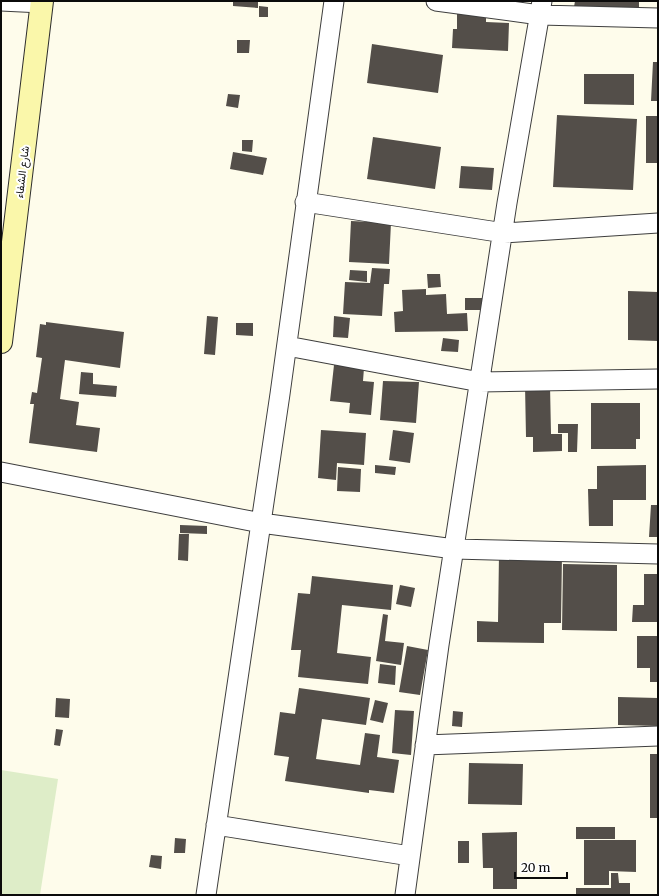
<svg xmlns="http://www.w3.org/2000/svg" width="659" height="896" font-family="Merriweather,Vazirmatn,serif">
	<rect width="100%" height="100%" fill="#fefceb"/>
	<path fill="#deedc8" d="M 1,770 L 58,779 L 40,895 L 1,895 Z"/>
	<path fill="#534e49" d="M 233,1 L 258,1 L 258,8 L 233,6 Z
		M 575,1 L 639,1 L 639,9 L 574,7 Z
		M 259,6 L 268,7 L 268,17 L 259,17 Z
		M 457,10 L 486,12 L 486,22 L 509,23 L 508,51 L 452,48 L 453,29 L 457,29 Z
		M 237,40 L 250,40 L 249,53 L 237,53 Z
		M 372,44 L 443,55 L 438,93 L 367,83 Z
		M 653,62 L 658,62 L 658,101 L 651,101 Z
		M 584,74 L 634,74 L 634,105 L 584,104 Z
		M 228,94 L 240,95 L 238,108 L 226,106 Z
		M 557,115 L 637,119 L 633,190 L 553,187 Z
		M 646,116 L 658,116 L 658,163 L 646,163 Z
		M 373,137 L 441,147 L 435,189 L 367,179 Z
		M 242,140 L 253,140 L 252,152 L 242,151 Z
		M 233,152 L 267,158 L 263,175 L 230,169 Z
		M 461,166 L 494,168 L 492,190 L 459,188 Z
		M 351,221 L 391,223 L 389,264 L 349,262 Z
		M 372,268 L 390,269 L 389,284 L 384,284 L 382,316 L 343,314 L 345,282 L 370,283 Z
		M 350,270 L 367,271 L 367,282 L 349,280 Z
		M 427,274 L 440,274 L 441,287 L 428,288 Z
		M 426,289 L 426,295 L 446,294 L 447,314 L 467,313 L 468,331 L 395,332 L 394,312 L 403,311 L 402,290 Z
		M 628,291 L 658,292 L 658,341 L 628,340 Z
		M 465,298 L 486,298 L 487,310 L 465,310 Z
		M 207,316 L 218,317 L 215,355 L 204,354 Z
		M 334,316 L 350,318 L 348,338 L 333,337 Z
		M 46,322 L 124,332 L 120,368 L 65,360 L 60,399 L 79,402 L 76,425 L 100,428 L 97,452 L 29,443 L 34,404 L 30,404 L 32,392 L 37,393 L 42,358 L 36,357 L 40,324 L 46,325 Z
		M 236,323 L 253,323 L 253,336 L 236,335 Z
		M 443,338 L 459,340 L 458,352 L 441,351 Z
		M 334,365 L 364,368 L 363,381 L 374,382 L 371,415 L 349,413 L 350,403 L 330,401 Z
		M 81,372 L 93,373 L 93,384 L 117,386 L 116,397 L 79,394 Z
		M 383,381 L 419,382 L 416,423 L 380,420 Z
		M 525,385 L 550,385 L 551,434 L 562,434 L 562,451 L 533,452 L 533,437 L 526,437 Z
		M 591,403 L 640,403 L 640,439 L 636,439 L 636,449 L 591,449 Z
		M 558,424 L 578,424 L 577,452 L 568,452 L 568,433 L 558,433 Z
		M 321,430 L 366,433 L 364,465 L 337,463 L 336,480 L 318,478 Z
		M 393,430 L 414,433 L 410,463 L 389,460 Z
		M 375,465 L 396,467 L 395,475 L 375,473 Z
		M 646,465 L 646,500 L 613,500 L 613,526 L 589,526 L 588,489 L 597,489 L 597,466 Z
		M 338,467 L 361,469 L 360,492 L 337,491 Z
		M 651,505 L 658,505 L 657,537 L 649,537 Z
		M 180,525 L 207,526 L 207,534 L 180,533 Z
		M 179,534 L 189,534 L 188,561 L 178,560 Z
		M 499,554 L 562,555 L 561,623 L 544,623 L 544,643 L 477,642 L 477,621 L 498,622 Z
		M 563,564 L 617,565 L 617,631 L 562,630 Z
		M 644,574 L 658,574 L 658,622 L 632,622 L 633,605 L 644,605 Z
		M 312,576 L 393,585 L 391,610 L 342,605 L 337,653 L 371,657 L 368,684 L 298,677 L 301,650 L 291,650 L 298,593 L 310,594 Z
		M 400,585 L 415,588 L 411,607 L 396,604 Z
		M 383,614 L 388,615 L 385,641 L 404,643 L 401,665 L 376,661 Z
		M 637,636 L 658,636 L 658,682 L 650,682 L 650,668 L 637,668 Z
		M 407,646 L 428,650 L 420,695 L 399,692 Z
		M 380,664 L 396,666 L 395,685 L 378,683 Z
		M 299,688 L 370,698 L 366,725 L 322,719 L 316,759 L 360,765 L 365,733 L 380,735 L 377,757 L 399,760 L 394,793 L 369,790 L 369,793 L 285,781 L 289,757 L 274,755 L 280,712 L 295,714 Z
		M 618,697 L 658,698 L 658,726 L 618,725 Z
		M 56,698 L 70,699 L 69,718 L 55,717 Z
		M 375,700 L 388,703 L 383,723 L 370,720 Z
		M 395,710 L 414,711 L 411,755 L 392,753 Z
		M 453,711 L 463,712 L 462,727 L 452,726 Z
		M 56,729 L 63,730 L 60,746 L 54,745 Z
		M 650,754 L 658,754 L 658,818 L 650,818 Z
		M 469,763 L 523,764 L 522,805 L 468,804 Z
		M 576,827 L 615,827 L 615,839 L 576,839 Z
		M 517,832 L 517,889 L 493,889 L 493,868 L 483,868 L 482,833 Z
		M 175,838 L 186,839 L 185,853 L 174,853 Z
		M 584,840 L 636,840 L 636,872 L 609,871 L 609,885 L 584,885 Z
		M 458,841 L 469,841 L 469,863 L 458,863 Z
		M 151,855 L 162,856 L 161,869 L 149,867 Z
		M 611,873 L 618,873 L 619,883 L 630,883 L 630,895 L 576,895 L 576,888 L 611,888 Z"/>
	<g fill="none" stroke-linecap="round" stroke-linejoin="round">
		<defs>
			<path id="street" d="M 1,1 L 42,3
				M 436,1 L 540,15 L 658,18
				M 305,202 L 504,233 L 658,223
				M 287,346 L 480,382 L 658,379
				M 1,472 L 261,523 L 454,549 L 658,554
				M 425,745 L 658,736
				M 216,825 L 410,856
				M 206,895 L 280,394 L 334,1
				M 405,895 L 439,645 L 507,203 L 542,1"/>
			<path id="secondary" d="M 1,342 L 42,1"/>
		</defs>
		<use href="#street" stroke="#3e3e3e" stroke-width="21"/>
		<use href="#secondary" stroke="#2d2d2d" stroke-width="24"/>
		<use href="#street" stroke="#fff" stroke-width="19"/>
		<use href="#secondary" stroke="#faf7aa" stroke-width="22"/>
	</g>
	<g text-anchor="middle" dominant-baseline="central" stroke-width="4" stroke-linejoin="round" paint-order="stroke">
		<g font-size="11" fill="#0b0b0b" stroke="#fff">
			<text transform="translate(22 172) rotate(-83)">شارع الشفاء</text>
		</g>
	</g>
	<rect width="659" height="896" fill="none" stroke="#0b0b0b" stroke-width="4"/>
	<path d="M515 872v6h52v-6" fill="none" stroke="#0b0b0b" stroke-width="2"/>
	<text x="521" y="872" font-size="12" fill="#0b0b0b" stroke="#ffffff" stroke-width="3" paint-order="stroke">20 m</text>
</svg>
